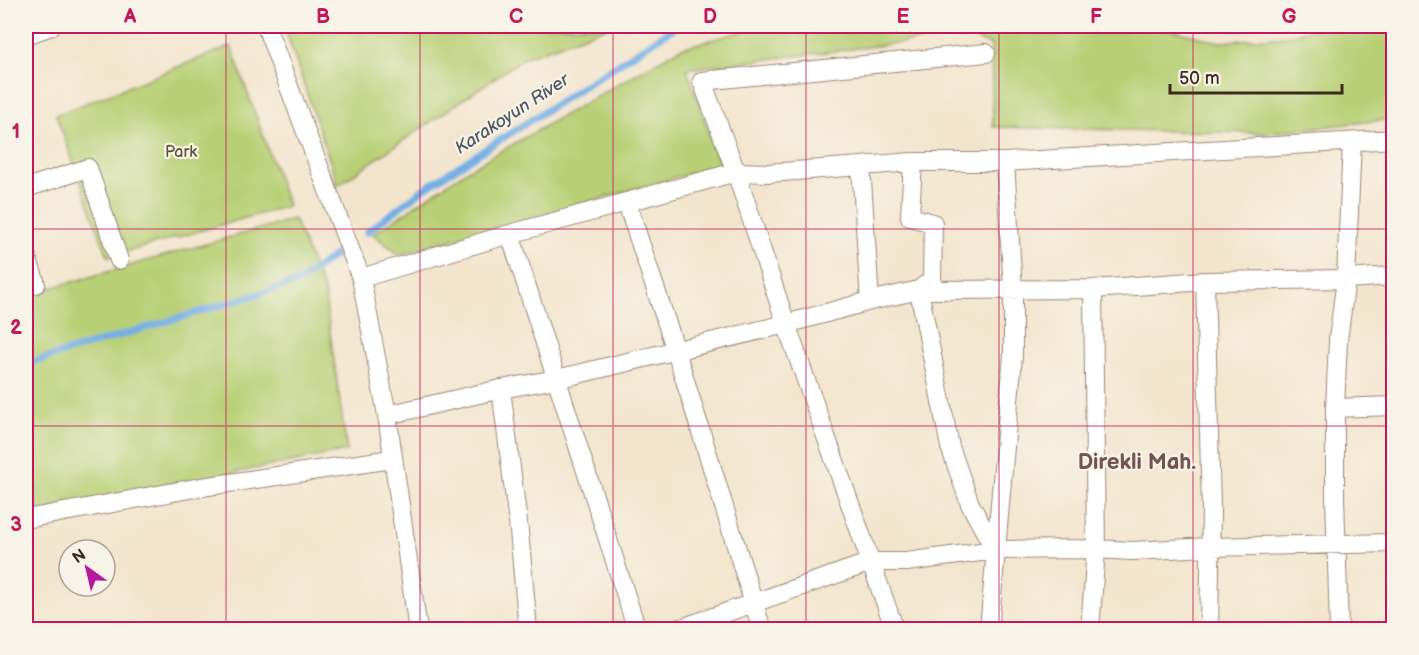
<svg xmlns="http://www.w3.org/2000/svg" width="1419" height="655" font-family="'Balsamiq Sans',sans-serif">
	<rect width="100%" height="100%" fill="#f7f3e8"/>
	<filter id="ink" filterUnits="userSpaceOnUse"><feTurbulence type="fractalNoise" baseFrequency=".0167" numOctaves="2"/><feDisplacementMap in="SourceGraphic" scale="12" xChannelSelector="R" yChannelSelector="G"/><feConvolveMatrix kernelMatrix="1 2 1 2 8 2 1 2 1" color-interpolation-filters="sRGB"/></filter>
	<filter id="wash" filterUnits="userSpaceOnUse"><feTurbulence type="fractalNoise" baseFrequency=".008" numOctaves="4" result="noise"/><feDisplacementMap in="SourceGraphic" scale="24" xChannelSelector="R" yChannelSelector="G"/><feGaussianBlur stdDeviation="1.35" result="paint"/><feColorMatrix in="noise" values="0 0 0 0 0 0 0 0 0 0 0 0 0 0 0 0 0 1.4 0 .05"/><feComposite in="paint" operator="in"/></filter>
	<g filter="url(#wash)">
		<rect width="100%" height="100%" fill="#f3e5cd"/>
		<path fill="#b8cf74" stroke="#7a7c49" stroke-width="1.5" d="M 284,26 L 610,26 L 524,58 L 338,185 Z
			M 763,26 L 1156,26 L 1219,42 L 1286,36 L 1326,26 L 1393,26 L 1393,119 L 1264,133 L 993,127 L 991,45 L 965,35 L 687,69 L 720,165 L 399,255 L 373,234 L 468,170 L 681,48 Z
			M 231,46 L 288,206 L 108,257 L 56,115 Z
			M 294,219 L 324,291 L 347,451 L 26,513 L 26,295 Z"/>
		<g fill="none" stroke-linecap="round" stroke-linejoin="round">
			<path stroke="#74aee4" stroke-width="7" d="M 1226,26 L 1237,28 L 1251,26
				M 367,232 L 425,188 L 677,26
				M 26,364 L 298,282 L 335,255"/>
		</g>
	</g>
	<g filter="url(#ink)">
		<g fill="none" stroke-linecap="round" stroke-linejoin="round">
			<defs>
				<path id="street" d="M 266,26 L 361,278 L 387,415 L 418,630
					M 26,35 L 51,26
					M 913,162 L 1005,162 L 1394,139
					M 861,166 L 870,301
					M 26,188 L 88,168 L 119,260
					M 627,203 L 676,351 L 762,630
					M 510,234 L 637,630
					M 26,254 L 36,284
					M 361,278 L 510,234 L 736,172 L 769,173 L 913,162 L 910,217 L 933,223 L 932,280 L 919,290 L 950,447 L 970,504 L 995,550 L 907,562 L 871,562 L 676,630
					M 1205,281 L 1211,509 L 1209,630
					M 501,389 L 519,531 L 528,630
					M 1335,408 L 1394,406
					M 387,415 L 501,389 L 557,379 L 786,324 L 870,301 L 919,290 L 1093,289 L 1205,281 L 1346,279 L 1394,276
					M 26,519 L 195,488 L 392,459
					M 995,550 L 1096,549 L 1132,551 L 1209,547 L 1394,543
					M 895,630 L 786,324 L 736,172 L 702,81 L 986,53
					M 989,630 L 1013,355 L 1013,290 L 1005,162
					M 1090,630 L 1096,549 L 1093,289
					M 1339,630 L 1335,497 L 1335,408 L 1338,340 L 1346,279 L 1352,142"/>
			</defs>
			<use href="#street" stroke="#978876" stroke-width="20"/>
			<use href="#street" stroke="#fff" stroke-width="18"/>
		</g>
	</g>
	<path fill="none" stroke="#c2185b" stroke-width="1.5" stroke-opacity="0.55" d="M 226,26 L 226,630M 420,26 L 420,630M 613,26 L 613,630M 806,26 L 806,630M 999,26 L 999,630M 1193,26 L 1193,630M 26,229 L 1394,229M 26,426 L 1394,426"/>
	<g text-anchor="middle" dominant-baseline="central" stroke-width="4.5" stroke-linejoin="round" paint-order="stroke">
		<g font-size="16" fill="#5a5334" stroke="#f7f3e8">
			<text x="181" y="152">Park</text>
		</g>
		<g font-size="18" font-style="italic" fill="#4f5863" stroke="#f7f3e8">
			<text transform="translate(512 114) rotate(-33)">Karakoyun River</text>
		</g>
		<g font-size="22" font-weight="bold" fill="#745452" stroke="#f7f3e8">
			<text x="1137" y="462">Direkli Mah.</text>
		</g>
	</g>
	<rect width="1419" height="655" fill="none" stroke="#f7f3e8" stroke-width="66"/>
	<g transform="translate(87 568) rotate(326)"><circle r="28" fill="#f7f3e8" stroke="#aca397" stroke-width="1.5"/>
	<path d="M0-4.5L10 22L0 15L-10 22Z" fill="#b5179e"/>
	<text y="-9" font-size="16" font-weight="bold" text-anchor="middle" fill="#3b2a1e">N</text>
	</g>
	<path d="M1170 84v9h172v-9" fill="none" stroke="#3b2a1e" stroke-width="3"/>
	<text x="1179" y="84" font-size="18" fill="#3b2a1e" stroke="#f7f3e8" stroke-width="4.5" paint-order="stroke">50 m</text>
	<rect x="33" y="33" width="1353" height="589" fill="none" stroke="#c2185b" stroke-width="2"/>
	<g font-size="20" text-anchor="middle" font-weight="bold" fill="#c2185b">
		<text x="130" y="23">A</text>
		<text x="323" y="23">B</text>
		<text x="516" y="23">C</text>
		<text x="710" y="23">D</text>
		<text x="903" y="23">E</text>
		<text x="1096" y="23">F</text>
		<text x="1289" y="23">G</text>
		<text x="16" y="138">1</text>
		<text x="16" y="334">2</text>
		<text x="16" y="531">3</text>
	</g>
</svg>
